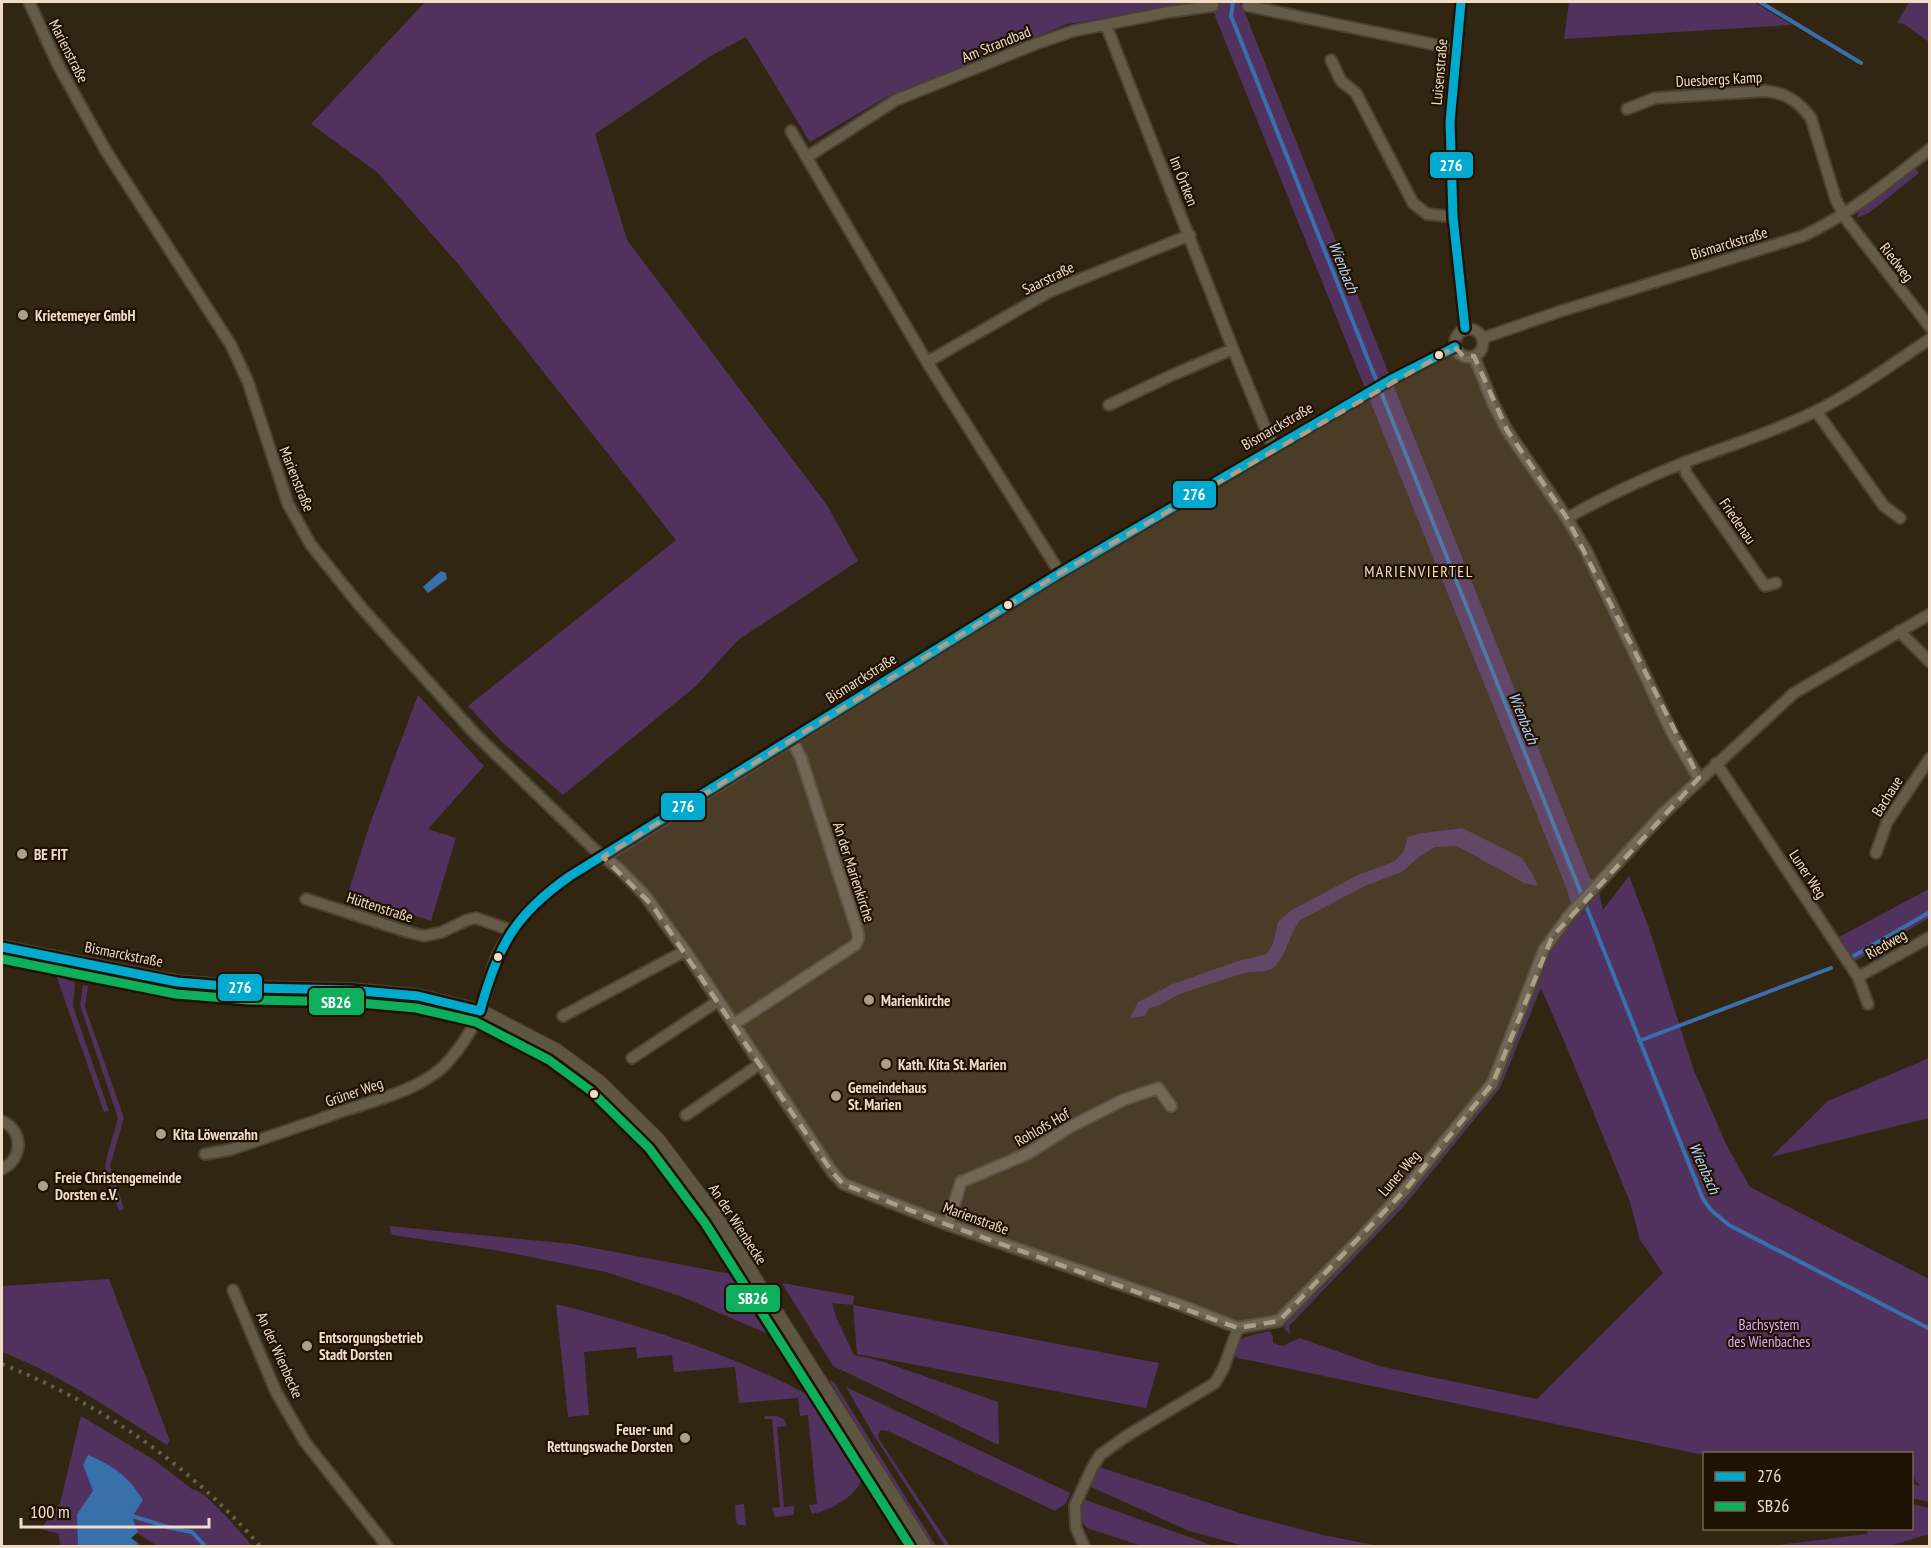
<svg xmlns="http://www.w3.org/2000/svg" width="1931" height="1548" font-family="'PT Sans Narrow',sans-serif">
	<rect width="100%" height="100%" fill="#322511"/>
	<path fill="#51325f" d="M 425,2 L 1199,2 L 1068,24 L 890,95 L 810,142 L 746,37 L 709,57 L 595,134 L 627,240 L 827,505 L 858,561 L 738,640 L 696,686 L 563,795 L 502,742 L 468,706 L 676,540 L 459,265 L 377,172 L 311,124 Z
		M 1211,2 L 1239,2 L 1245,13 L 1590,878 L 1597,883 L 1603,910 L 1629,876 L 1649,928 L 1693,1068 L 1726,1144 L 1750,1187 L 1929,1279 L 1929,1502 L 1912,1498 L 1912,1484 L 1921,1486 C 1910,1478 1912,1467 1912,1454 L 1704,1455 L 1238,1358 L 1234,1355 L 1235,1344 L 1245,1337 L 1269,1331 L 1273,1336 L 1273,1343 L 1282,1346 L 1300,1338 L 1379,1366 L 1537,1399 L 1663,1273 L 1640,1240 L 1630,1202 L 1567,1048 L 1541,988 L 1500,1088 L 1405,1205 L 1289,1326 L 1290,1334 L 1284,1328 L 1288,1319 L 1326,1284 L 1385,1220 L 1495,1090 L 1552,945 L 1575,916 L 1566,887 L 1215,16 Z
		M 1569,2 L 1754,2 L 1792,25 L 1564,39 Z
		M 1909,2 L 1929,2 L 1929,42 L 1904,24 L 1897,23 Z
		M 1914,167 L 1919,173 L 1869,213 L 1857,218 L 1859,210 Z
		M 418,695 L 484,766 L 428,829 L 456,838 L 431,921 L 348,893 L 370,824 Z
		M 1462,828 L 1522,858 L 1532,873 L 1538,886 L 1524,883 L 1457,846 L 1435,847 L 1420,856 L 1402,872 L 1365,886 L 1300,920 C 1289,934 1288,952 1276,965 C 1267,975 1253,970 1241,974 C 1222,980 1202,986 1183,993 C 1171,997 1162,1006 1149,1008 L 1145,1016 L 1130,1018 L 1138,1002 L 1173,984 L 1238,961 L 1267,954 L 1273,944 L 1278,922 L 1290,911 L 1358,875 L 1395,861 L 1403,852 L 1408,837 C 1427,830 1443,832 1462,828 Z
		M 1929,889 L 1929,918 L 1857,960 L 1845,965 L 1842,959 L 1850,954 L 1839,937 Z
		M 56,975 L 75,983 L 73,1006 L 109,1111 L 104,1112 Z
		M 83,985 L 88,986 L 85,1007 L 124,1118 L 110,1166 L 124,1209 L 119,1211 L 105,1168 L 106,1160 L 118,1118 L 80,1005 Z
		M 1929,1058 L 1929,1118 L 1771,1157 L 1828,1101 Z
		M 389,1226 L 572,1244 L 736,1275 L 773,1336 L 680,1296 L 606,1272 L 495,1250 L 392,1235 Z
		M 109,1279 L 170,1441 L 167,1445 C 114,1412 60,1374 2,1352 L 2,1286 Z
		M 782,1283 L 854,1296 L 853,1305 L 1159,1363 L 1146,1408 L 857,1354 L 853,1305 L 832,1303 L 836,1317 L 854,1355 L 881,1361 L 998,1402 L 999,1445 L 833,1366 Z
		M 556,1304 C 643,1326 733,1354 812,1397 L 819,1403 L 863,1474 C 860,1495 832,1510 812,1514 L 809,1505 L 817,1504 L 808,1415 L 800,1416 L 798,1398 L 739,1403 L 735,1367 L 674,1372 L 672,1355 L 637,1358 L 636,1347 L 584,1352 L 589,1415 L 568,1417 Z
		M 829,1380 L 834,1382 L 936,1546 L 932,1546 Z
		M 846,1387 L 1070,1493 L 1066,1503 L 1055,1511 L 888,1431 L 881,1430 L 878,1435 L 879,1439 L 950,1546 L 945,1546 L 873,1434 Z
		M 81,1416 L 154,1460 L 192,1489 C 207,1491 241,1534 253,1546 L 157,1546 L 137,1533 L 131,1538 L 142,1546 L 60,1546 L 59,1534 L 41,1529 L 60,1503 Z
		M 765,1416 L 776,1416 L 784,1419 L 787,1426 L 777,1427 L 784,1507 L 794,1506 L 794,1515 L 775,1517 L 772,1508 L 780,1507 L 772,1419 L 764,1419 Z
		M 1099,1467 L 1246,1515 L 1323,1535 L 1379,1546 L 1244,1546 L 1189,1531 L 1091,1487 Z
		M 1083,1499 L 1214,1546 L 1142,1546 L 1087,1528 L 1083,1523 L 1080,1503 Z
		M 744,1504 L 746,1525 L 739,1525 L 736,1521 L 735,1505 Z
		M 1912,1504 L 1929,1508 L 1929,1534 L 1889,1546 L 1770,1546 L 1867,1534 L 1868,1529 L 1912,1528 Z"/>
	<path fill="#3770aa" d="M 441,571 L 446,573 L 447,579 L 428,593 L 423,587 L 425,585 Z
		M 88,1455 C 115,1467 127,1475 143,1500 L 132,1517 L 138,1532 L 131,1538 L 138,1543 L 136,1546 L 78,1546 L 77,1514 L 93,1491 L 83,1465 Z"/>
	<g fill="none" stroke-linecap="round" stroke-linejoin="round">
		<path stroke="#3770aa" stroke-width="4" d="M 1233,2 L 1231,16 L 1703,1199 L 1711,1210 L 1729,1225 L 1930,1329
			M 1760,2 L 1861,63
			M 1852,957 L 1930,912
			M 1639,1041 L 1831,968
			M 132,1516 L 171,1528 L 192,1532 L 205,1546"/>
		<defs>
			<path id="street" d="M 29,2 L 58,65 L 106,151 L 231,345 L 248,382 L 288,504 L 311,545 L 361,607 L 476,735 L 595,850 L 621,871 L 645,896 L 685,951 L 832,1172 L 843,1184 L 948,1225 L 1182,1306 L 1238,1328 L 1279,1321 L 1362,1237 L 1406,1189 L 1493,1083 L 1544,950 L 1568,917 L 1663,814 L 1794,693 L 1930,614
				M 1461,2 L 1450,122 L 1453,217 L 1465,328
				M 1248,6 L 1456,49
				M 1106,25 L 1233,349 L 1273,447
				M 1331,60 L 1341,81 L 1356,93 L 1413,203 L 1427,214 L 1453,217
				M 1627,109 L 1655,98 L 1766,91 C 1786,93 1799,102 1811,118 L 1836,200 L 1848,222 L 1930,327
				M 791,131 L 927,362 L 1060,573
				M 807,157 L 896,100 L 1033,45 L 1073,31 L 1169,12 L 1213,6
				M1455 343a14 14 0 1 1 28 0a14 14 0 1 1-28 0Z
				M 1483,338 L 1558,312 L 1803,236 C 1850,214 1890,181 1930,149
				M 1474,356 L 1493,403 L 1507,430 L 1567,518 L 1586,550 L 1673,734 L 1699,778
				M 927,362 L 1051,291 L 1190,235
				M 1109,405 L 1170,376 L 1233,349
				M 1816,411 L 1884,506 L 1900,518
				M 1684,463 L 1686,473 L 1765,586 L 1776,583
				M 1567,518 C 1604,497 1643,479 1683,463 C 1727,446 1772,433 1814,412 C 1855,392 1892,364 1930,339
				M 1899,631 L 1930,662
				M 1716,763 L 1858,977 L 1868,1004
				M 1876,853 L 1887,822 L 1930,758
				M 306,899 L 408,932 L 424,936 L 442,932 L 467,920 L 476,918 L 513,931
				M 1858,977 L 1930,937
				M 563,1016 L 685,951
				M 734,1024 L 855,945 L 858,940 L 858,933 L 801,758 L 792,740
				M 632,1058 L 718,1001
				M 686,1115 L 760,1064
				M 2,1121 C 24,1131 23,1159 2,1169
				M 205,1154 L 229,1150 C 268,1137 307,1124 346,1110 C 379,1099 419,1090 445,1065 C 459,1050 472,1031 480,1011 C 487,995 489,976 496,959 C 517,911 558,880 603,857 L 1060,573 L 1392,379 L 1455,347
				M 948,1225 L 961,1182 L 1029,1153 L 1068,1128 L 1123,1100 L 1158,1088 L 1171,1106
				M 233,1290 L 276,1392 L 305,1442 L 387,1546
				M 1084,1546 L 1076,1528 L 1075,1505 L 1092,1468 L 1100,1455 L 1128,1435 L 1215,1383 L 1224,1367 L 1238,1328"/>
			<path id="secondary" d="M 2,947 L 177,982 L 249,988 L 350,990 L 397,994 L 418,996 L 480,1011 L 555,1050 L 599,1082 L 658,1140 L 715,1216 L 924,1546"/>
		</defs>
		<use href="#street" stroke="#4c4133" stroke-width="14"/>
		<use href="#secondary" stroke="#4c4133" stroke-width="16"/>
		<use href="#street" stroke="#665a49" stroke-width="10"/>
		<use href="#secondary" stroke="#5e5542" stroke-width="14"/>
		<path stroke="#695f4f" stroke-width="4" stroke-dasharray="3 6" stroke-linecap="butt" d="M 2,1364 C 100,1403 191,1466 260,1546"/>
		<defs>
			<path id="bus-1" d="M 1461,2 L 1450,122 L 1453,217 L 1465,328
				M 2,947 L 177,982 L 249,988 L 350,990 L 418,996 L 480,1011
				M 480,1011 C 498,946 514,915 570,876 L 1060,573 L 1392,379 L 1455,347"/>
			<path id="bus-2" d="M 2,959 L 176,994 L 249,1000 L 349,1002 L 416,1008 L 476,1022 L 549,1060 L 591,1091 L 649,1148 L 705,1223 L 910,1546"/>
		</defs>
		<use href="#bus-1" stroke="#201202" stroke-width="14"/>
		<use href="#bus-2" stroke="#201202" stroke-width="14"/>
		<use href="#bus-1" stroke="#00a9ce" stroke-width="9"/>
		<use href="#bus-2" stroke="#0daf5c" stroke-width="9"/>
	</g>
	<path fill="#ae9d87" fill-opacity="0.2" stroke="#ae9d87" stroke-width="4.5" stroke-dasharray="12 8" stroke-linejoin="round" d="M 1455,347 L 1463,356 L 1474,356 L 1507,430 L 1567,518 L 1699,778 L 1552,937 L 1493,1083 L 1406,1189 L 1279,1321 L 1238,1328 L 948,1225 L 843,1184 L 832,1172 L 652,905 L 603,857 L 1060,573 Z"/>
	<g fill="#ae9d87" stroke="#201202" stroke-width="2">
		<circle cx="23" cy="315" r="6"/>
		<circle cx="22" cy="854" r="6"/>
		<circle cx="869" cy="1000" r="6"/>
		<circle cx="886" cy="1064" r="6"/>
		<circle cx="836" cy="1096" r="6"/>
		<circle cx="161" cy="1134" r="6"/>
		<circle cx="43" cy="1186" r="6"/>
		<circle cx="307" cy="1346" r="6"/>
		<circle cx="685" cy="1438" r="6"/>
	</g>
	<g fill="#f1ddc6" stroke="#201202" stroke-width="2">
		<circle cx="1439" cy="355" r="5"/>
		<circle cx="1008" cy="605" r="5"/>
		<circle cx="498" cy="957" r="5"/>
		<circle cx="594" cy="1094" r="5"/>
	</g>
	<g text-anchor="middle" dominant-baseline="central" stroke-width="4.5" stroke-linejoin="round" paint-order="stroke">
		<g font-size="15" fill="#f1ddc6" stroke="#201202">
			<text transform="translate(996 44) rotate(-22)">Am Strandbad</text>
			<text transform="translate(69 51) rotate(63)">Marienstraße</text>
			<text transform="translate(1439 72) rotate(-85)">Luisenstraße</text>
			<text transform="translate(1719 79) rotate(-3)">Duesbergs Kamp</text>
			<text transform="translate(1184 181) rotate(68)">Im Örtken</text>
			<text transform="translate(1729 243) rotate(-17)">Bismarckstraße</text>
			<text transform="translate(1897 262) rotate(52)">Riedweg</text>
			<text transform="translate(1048 278) rotate(-26)">Saarstraße</text>
			<text transform="translate(1277 426) rotate(-30)">Bismarckstraße</text>
			<text transform="translate(297 479) rotate(68)">Marienstraße</text>
			<text transform="translate(1738 521) rotate(55)">Friedenau</text>
			<text transform="translate(861 678) rotate(-32)">Bismarckstraße</text>
			<text transform="translate(1887 796) rotate(-58)">Bachaue</text>
			<text transform="translate(854 872) rotate(72)">An der Marienkirche</text>
			<text transform="translate(1808 874) rotate(57)">Luner Weg</text>
			<text transform="translate(380 907) rotate(18)">Hüttenstraße</text>
			<text transform="translate(1886 944) rotate(-30)">Riedweg</text>
			<text transform="translate(124 954) rotate(11)">Bismarckstraße</text>
			<text transform="translate(354 1092) rotate(-19)">Grüner Weg</text>
			<text transform="translate(1042 1127) rotate(-30)">Rohlofs Hof</text>
			<text transform="translate(1399 1173) rotate(-49)">Luner Weg</text>
			<text transform="translate(976 1218) rotate(20)">Marienstraße</text>
			<text transform="translate(738 1224) rotate(57)">An der Wienbecke</text>
			<text transform="translate(280 1355) rotate(66)">An der Wienbecke</text>
		</g>
		<g font-size="15" font-weight="bold" fill="#f1ddc6" stroke="#201202" text-anchor="start">
			<text x="35" y="315">Krietemeyer GmbH</text>
			<text x="34" y="854">BE FIT</text>
			<text x="881" y="1000">Marienkirche</text>
			<text x="898" y="1064">Kath. Kita St. Marien</text>
			<text x="848" y="1087">Gemeindehaus<tspan x="848" dy="17">St. Marien</tspan></text>
			<text x="173" y="1134">Kita Löwenzahn</text>
			<text x="55" y="1177">Freie Christengemeinde<tspan x="55" dy="17">Dorsten e.V.</tspan></text>
			<text x="319" y="1337">Entsorgungsbetrieb<tspan x="319" dy="17">Stadt Dorsten</tspan></text>
			<text x="673" y="1429" text-anchor="end">Feuer- und<tspan x="673" dy="17">Rettungswache Dorsten</tspan></text>
		</g>
		<g font-size="15" fill="#dbaafa" stroke="#201202">
			<text x="1769" y="1324">Bachsystem<tspan x="1769" dy="17">des Wienbaches</tspan></text>
		</g>
		<g font-size="16" font-style="italic" fill="#b2d1f5" stroke="#201202">
			<text transform="translate(1344 267) rotate(68)">Wienbach</text>
			<text transform="translate(1524 718) rotate(68)">Wienbach</text>
			<text transform="translate(1705 1168) rotate(66)">Wienbach</text>
		</g>
		<g font-size="16" letter-spacing="1.5" fill="#f1ddc6" stroke="#201202">
			<text x="1419" y="571">MARIENVIERTEL</text>
		</g>
	</g>
	<g stroke="#201202" stroke-width="2">
		<rect x="1429" y="151" width="45" height="28" rx="6" fill="#00a9ce"/>
		<rect x="1172" y="480" width="45" height="29" rx="6" fill="#00a9ce"/>
		<rect x="660" y="792" width="46" height="29" rx="6" fill="#00a9ce"/>
		<rect x="217" y="973" width="46" height="29" rx="6" fill="#00a9ce"/>
		<rect x="308" y="987" width="57" height="29" rx="6" fill="#0daf5c"/>
		<rect x="725" y="1284" width="56" height="29" rx="6" fill="#0daf5c"/>
	</g>
	<g font-size="16" text-anchor="middle" font-weight="bold" fill="#fff">
		<text x="1451" y="171">276</text>
		<text x="1194" y="500">276</text>
		<text x="683" y="812">276</text>
		<text x="240" y="993">276</text>
		<text x="336" y="1008">SB26</text>
		<text x="753" y="1304">SB26</text>
	</g>
	<rect width="1931" height="1548" fill="none" stroke="#f1ddc6" stroke-width="6"/>
	<rect x="1703" y="1452" width="210" height="78" fill="#201202" stroke="#746350" stroke-width="1.5"/>
	<rect x="1715" y="1472" width="30" height="9" fill="#00a9ce" stroke="#746350" stroke-width="1.5"/>
	<text x="1757" y="1482" font-size="18" fill="#f1ddc6">276</text>
	<rect x="1715" y="1502" width="30" height="9" fill="#0daf5c" stroke="#746350" stroke-width="1.5"/>
	<text x="1757" y="1512" font-size="18" fill="#f1ddc6">SB26</text>
	<path d="M21 1518v9h188v-9" fill="none" stroke="#f1ddc6" stroke-width="3"/>
	<text x="30" y="1518" font-size="18" fill="#f1ddc6" stroke="#201202" stroke-width="4.5" paint-order="stroke">100 m</text>
</svg>
